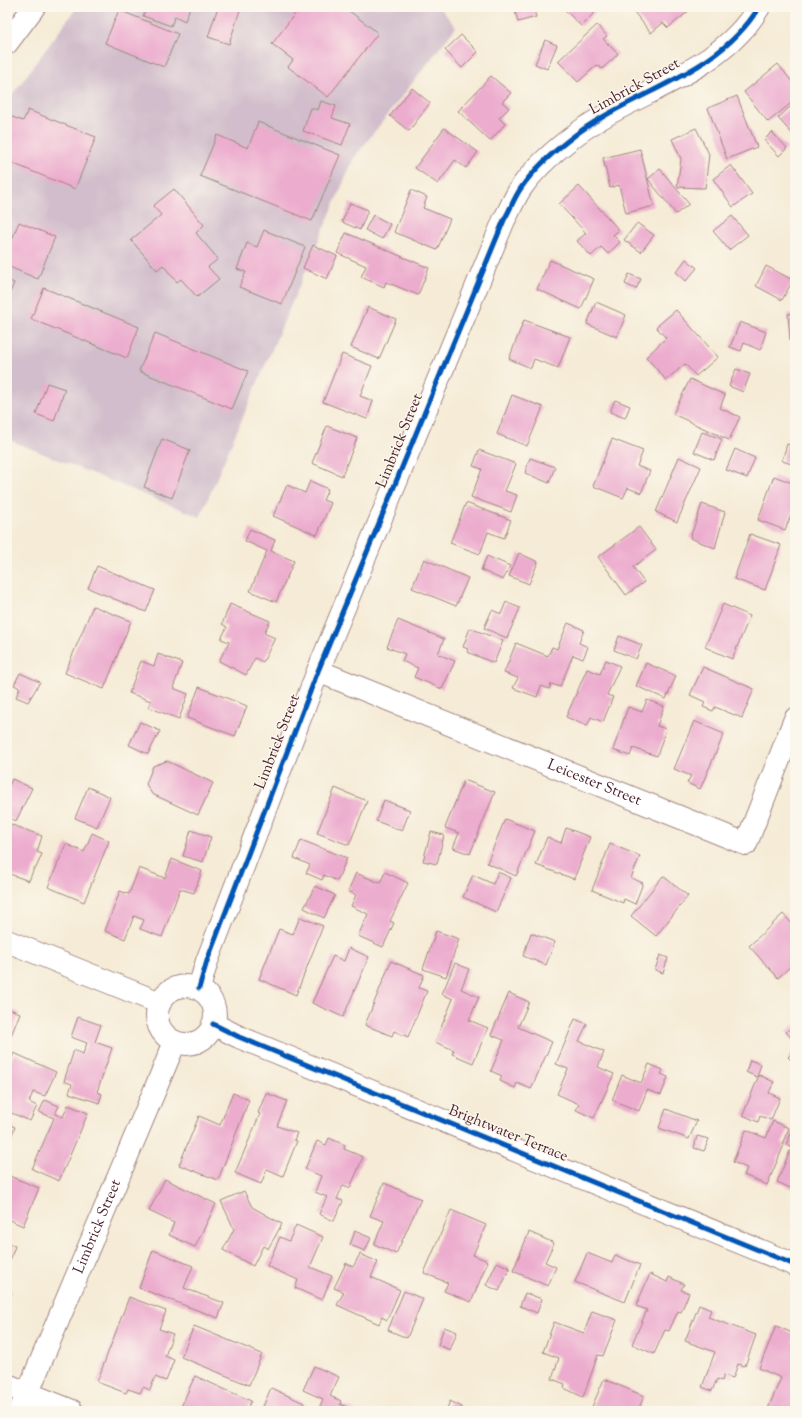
<svg xmlns="http://www.w3.org/2000/svg" width="802" height="1418" font-family="'Sorts Mill Goudy',serif">
	<rect width="100%" height="100%" fill="#fbf7ec"/>
	<filter id="ink" filterUnits="userSpaceOnUse"><feTurbulence type="fractalNoise" baseFrequency=".025" numOctaves="2"/><feDisplacementMap in="SourceGraphic" scale="8" xChannelSelector="R" yChannelSelector="G"/><feConvolveMatrix kernelMatrix="1 2 1 2 8 2 1 2 1" color-interpolation-filters="sRGB"/></filter>
	<filter id="wash" filterUnits="userSpaceOnUse"><feTurbulence type="fractalNoise" baseFrequency=".012" numOctaves="4" result="noise"/><feDisplacementMap in="SourceGraphic" scale="16" xChannelSelector="R" yChannelSelector="G"/><feGaussianBlur stdDeviation="0.9" result="paint"/><feColorMatrix in="noise" values="0 0 0 0 0 0 0 0 0 0 0 0 0 0 0 0 0 1.4 0 .05"/><feComposite in="paint" operator="in"/></filter>
	<g filter="url(#wash)">
		<rect width="100%" height="100%" fill="#f5ebd6"/>
		<path fill="#d1bdcb" d="M 77,7 L 439,7 L 456,27 L 354,158 L 200,517 L 7,439 L 7,102 Z"/>
		<g id="blocks">
			<path fill="#ecacce" d="M 147,7 L 189,7 L 189,10 L 185,21 L 175,16 L 171,26 L 143,16 Z
				M 218,7 L 241,7 L 229,44 L 208,37 Z
				M 300,7 L 344,7 L 378,33 L 328,97 L 288,67 L 293,60 L 272,44 Z
				M 514,7 L 533,7 L 536,17 L 518,22 Z
				M 566,7 L 596,7 L 598,9 L 581,26 L 564,9 Z
				M 630,7 L 689,7 L 691,9 L 668,28 L 663,23 L 651,33 Z
				M 119,10 L 178,34 L 164,67 L 105,43 Z
				M 597,25 L 607,36 L 603,39 L 618,54 L 602,69 L 597,65 L 578,82 L 558,61 Z
				M 461,35 L 478,52 L 462,68 L 445,50 Z
				M 545,40 L 557,45 L 547,69 L 535,64 Z
				M 778,64 L 793,83 L 795,81 L 795,100 L 768,122 L 744,92 Z
				M 491,76 L 511,93 L 502,102 L 509,108 L 499,118 L 505,124 L 490,141 L 458,111 Z
				M 412,88 L 430,103 L 409,131 L 390,116 Z
				M 737,96 L 757,147 L 727,159 L 708,108 Z
				M 321,101 L 336,106 L 332,118 L 350,124 L 342,145 L 303,131 L 311,108 L 318,110 Z
				M 791,106 L 795,111 L 794,136 L 778,118 Z
				M 28,110 L 96,137 L 75,189 L 7,161 L 7,115 L 23,121 Z
				M 258,122 L 340,155 L 312,221 L 200,176 L 217,135 L 248,148 Z
				M 444,128 L 478,152 L 466,168 L 455,160 L 438,184 L 415,168 Z
				M 696,128 L 709,154 L 705,188 L 677,187 L 681,159 L 672,139 Z
				M 772,132 L 787,148 L 779,156 L 764,140 Z
				M 640,149 L 654,206 L 626,213 L 619,185 L 610,188 L 603,158 Z
				M 731,165 L 752,194 L 733,207 L 713,179 Z
				M 660,169 L 689,204 L 676,214 L 648,179 Z
				M 579,186 L 619,230 L 613,235 L 620,242 L 608,254 L 601,247 L 591,256 L 577,241 L 586,233 L 559,204 Z
				M 174,189 L 204,225 L 196,233 L 218,259 L 208,267 L 219,279 L 197,297 L 181,279 L 177,282 L 163,265 L 157,270 L 131,240 L 161,215 L 153,206 Z
				M 411,190 L 427,197 L 423,208 L 450,219 L 437,250 L 394,232 Z
				M 350,203 L 368,210 L 360,230 L 342,222 Z
				M 373,215 L 390,224 L 382,239 L 365,230 Z
				M 732,216 L 748,235 L 729,250 L 713,231 Z
				M 19,222 L 55,237 L 38,279 L 7,266 L 7,251 Z
				M 637,223 L 654,235 L 641,252 L 624,240 Z
				M 264,230 L 305,247 L 282,304 L 239,287 L 246,272 L 237,269 L 247,243 L 257,247 Z
				M 346,233 L 429,268 L 418,295 L 386,282 L 384,287 L 361,277 L 366,266 L 337,253 Z
				M 313,245 L 337,256 L 327,279 L 303,268 Z
				M 686,259 L 697,268 L 686,281 L 676,272 Z
				M 550,260 L 594,279 L 581,309 L 537,289 Z
				M 766,266 L 793,280 L 782,300 L 756,286 Z
				M 629,274 L 641,279 L 636,289 L 625,284 Z
				M 7,280 L 14,283 L 7,300 Z
				M 44,288 L 139,327 L 127,358 L 31,319 Z
				M 596,302 L 626,315 L 617,337 L 587,324 Z
				M 368,307 L 396,319 L 379,359 L 351,347 Z
				M 676,310 L 718,357 L 696,376 L 685,364 L 666,380 L 646,357 L 666,338 L 656,327 Z
				M 795,313 L 795,340 L 790,340 L 788,314 Z
				M 524,320 L 570,337 L 558,368 L 534,359 L 531,368 L 509,359 Z
				M 740,322 L 766,332 L 760,350 L 744,343 L 741,351 L 730,347 Z
				M 155,333 L 248,371 L 232,409 L 139,371 Z
				M 342,354 L 372,366 L 360,396 L 373,401 L 367,419 L 323,402 Z
				M 736,369 L 750,374 L 743,392 L 729,386 Z
				M 690,379 L 725,395 L 720,408 L 740,417 L 729,440 L 673,414 Z
				M 47,383 L 65,389 L 54,421 L 36,414 Z
				M 512,395 L 543,407 L 527,446 L 497,434 Z
				M 615,400 L 630,406 L 625,418 L 610,412 Z
				M 327,426 L 357,438 L 342,476 L 312,463 Z
				M 702,432 L 722,439 L 714,460 L 694,452 Z
				M 162,439 L 190,450 L 172,498 L 144,487 Z
				M 612,439 L 643,451 L 637,466 L 650,471 L 641,493 L 628,488 L 623,498 L 593,486 Z
				M 795,440 L 795,465 L 782,461 L 787,444 L 793,446 Z
				M 735,449 L 755,458 L 747,478 L 726,470 Z
				M 479,450 L 516,464 L 505,491 L 517,495 L 511,512 L 471,497 L 482,469 L 473,466 Z
				M 679,457 L 701,467 L 677,522 L 656,512 Z
				M 530,458 L 555,467 L 549,483 L 525,473 Z
				M 774,476 L 795,484 L 795,505 L 785,530 L 758,520 Z
				M 310,481 L 328,489 L 323,500 L 331,503 L 317,535 L 273,516 L 287,485 L 305,493 Z
				M 466,503 L 511,520 L 504,538 L 488,532 L 480,554 L 450,543 Z
				M 702,504 L 725,512 L 715,548 L 690,538 Z
				M 639,527 L 656,550 L 633,567 L 644,582 L 626,595 L 598,557 Z
				M 250,529 L 275,540 L 271,551 L 294,561 L 276,602 L 250,591 L 267,551 L 245,541 Z
				M 750,534 L 781,545 L 765,590 L 734,579 Z
				M 519,553 L 538,562 L 529,584 L 509,576 Z
				M 487,556 L 510,566 L 503,580 L 481,570 Z
				M 424,559 L 468,578 L 456,606 L 412,588 Z
				M 97,566 L 155,590 L 146,612 L 88,588 Z
				M 506,602 L 520,608 L 507,638 L 484,628 L 492,610 L 501,614 Z
				M 230,604 L 270,621 L 264,633 L 275,638 L 263,662 L 255,658 L 246,675 L 219,661 L 229,642 L 221,639 L 227,627 L 222,624 Z
				M 723,604 L 750,616 L 732,659 L 705,647 Z
				M 93,606 L 131,621 L 104,689 L 65,673 Z
				M 398,620 L 444,639 L 438,654 L 455,661 L 442,689 L 414,677 L 418,668 L 402,661 L 405,654 L 387,647 Z
				M 568,623 L 584,630 L 579,643 L 588,647 L 583,659 L 573,655 L 560,687 L 551,684 L 549,689 L 541,686 L 537,697 L 513,688 L 518,678 L 504,673 L 516,643 L 548,656 L 552,647 L 557,649 Z
				M 470,628 L 503,641 L 494,663 L 467,652 L 468,649 L 463,647 Z
				M 619,636 L 642,645 L 636,659 L 614,650 Z
				M 158,654 L 182,663 L 173,688 L 188,694 L 179,719 L 148,707 L 151,701 L 129,693 L 141,661 L 154,666 Z
				M 606,660 L 620,666 L 607,695 L 613,697 L 603,722 L 591,717 L 587,726 L 566,717 L 587,669 L 600,674 Z
				M 646,663 L 676,676 L 666,699 L 636,686 Z
				M 703,667 L 754,689 L 742,718 L 715,707 L 713,711 L 703,707 L 705,702 L 690,695 Z
				M 20,673 L 40,682 L 28,702 L 16,697 L 20,688 L 14,685 Z
				M 199,687 L 247,706 L 235,736 L 187,718 Z
				M 647,700 L 664,706 L 657,726 L 666,729 L 657,756 L 633,748 L 630,756 L 613,750 L 628,707 L 642,712 Z
				M 694,721 L 724,734 L 700,789 L 687,783 L 691,776 L 674,769 Z
				M 140,722 L 160,731 L 148,754 L 129,745 Z
				M 167,761 L 213,783 L 198,815 L 152,794 L 146,784 L 153,766 Z
				M 12,779 L 32,788 L 16,821 L 7,817 L 7,790 Z
				M 464,780 L 495,792 L 470,854 L 453,848 L 459,833 L 445,828 Z
				M 88,787 L 110,797 L 97,827 L 75,818 Z
				M 335,788 L 367,801 L 349,845 L 317,833 Z
				M 384,800 L 410,810 L 402,831 L 376,821 Z
				M 505,819 L 535,831 L 516,876 L 487,863 Z
				M 7,823 L 42,836 L 37,852 L 42,854 L 36,868 L 34,868 L 29,881 L 7,873 Z
				M 566,828 L 590,837 L 574,879 L 536,865 L 547,837 L 561,843 Z
				M 191,830 L 211,837 L 203,862 L 183,856 Z
				M 431,832 L 444,835 L 437,864 L 423,861 Z
				M 92,833 L 109,841 L 84,902 L 48,887 L 66,844 L 84,852 Z
				M 301,840 L 347,858 L 337,881 L 324,875 L 322,880 L 306,873 L 310,865 L 294,858 Z
				M 610,844 L 640,856 L 631,878 L 643,883 L 635,904 L 624,899 L 623,903 L 592,890 Z
				M 172,859 L 202,871 L 194,893 L 180,889 L 162,937 L 140,929 L 144,920 L 134,916 L 125,939 L 105,931 L 120,891 L 129,894 L 139,868 L 165,878 Z
				M 385,872 L 408,883 L 390,921 L 394,923 L 383,947 L 358,936 L 368,914 L 351,906 L 356,895 L 348,891 L 356,873 L 380,883 Z
				M 498,872 L 511,878 L 496,912 L 463,897 L 473,875 L 493,884 Z
				M 663,876 L 688,896 L 656,936 L 631,916 Z
				M 315,886 L 335,895 L 324,918 L 304,908 Z
				M 783,914 L 795,927 L 795,962 L 778,978 L 749,946 Z
				M 300,917 L 323,926 L 296,995 L 259,979 L 279,929 L 293,934 Z
				M 436,931 L 459,939 L 446,977 L 423,969 Z
				M 531,933 L 555,942 L 546,965 L 523,956 Z
				M 349,948 L 369,957 L 343,1017 L 312,1003 L 333,956 L 344,961 Z
				M 660,955 L 668,958 L 663,973 L 655,970 Z
				M 391,961 L 424,975 L 419,988 L 427,991 L 408,1037 L 394,1031 L 392,1036 L 365,1025 Z
				M 455,963 L 469,969 L 461,989 L 479,997 L 469,1020 L 488,1028 L 473,1063 L 452,1054 L 454,1050 L 435,1042 L 453,999 L 442,994 Z
				M 509,993 L 529,1002 L 518,1027 L 552,1042 L 531,1089 L 517,1083 L 515,1088 L 500,1081 L 502,1076 L 491,1071 L 504,1040 L 491,1035 Z
				M 7,1008 L 20,1013 L 7,1046 Z
				M 78,1017 L 101,1025 L 95,1042 L 112,1048 L 97,1092 L 102,1094 L 99,1103 L 69,1093 L 72,1084 L 64,1081 L 74,1050 L 83,1054 L 87,1043 L 71,1037 Z
				M 575,1019 L 587,1024 L 579,1041 L 604,1052 L 598,1067 L 614,1074 L 594,1118 L 576,1110 L 579,1104 L 557,1094 L 568,1069 L 556,1064 Z
				M 795,1024 L 795,1042 L 786,1032 Z
				M 795,1050 L 795,1064 L 788,1057 Z
				M 14,1053 L 56,1072 L 45,1096 L 33,1092 L 29,1102 L 37,1106 L 30,1121 L 7,1111 L 7,1068 Z
				M 750,1060 L 761,1064 L 757,1077 L 746,1072 Z
				M 649,1064 L 663,1070 L 661,1074 L 668,1077 L 661,1095 L 647,1090 L 639,1111 L 612,1100 L 622,1075 L 641,1083 Z
				M 759,1075 L 774,1082 L 769,1093 L 780,1098 L 771,1120 L 760,1116 L 758,1122 L 743,1115 Z
				M 233,1093 L 249,1100 L 218,1180 L 179,1165 L 199,1116 L 220,1125 Z
				M 266,1093 L 287,1101 L 277,1126 L 297,1133 L 294,1140 L 297,1141 L 283,1176 L 267,1169 L 261,1184 L 235,1173 L 260,1114 L 258,1113 Z
				M 45,1100 L 59,1106 L 55,1114 L 63,1117 L 68,1105 L 88,1113 L 59,1181 L 32,1169 L 54,1118 L 39,1112 Z
				M 666,1109 L 697,1121 L 689,1139 L 659,1128 Z
				M 773,1121 L 789,1128 L 782,1144 L 784,1145 L 767,1185 L 744,1175 L 747,1168 L 733,1162 L 746,1130 L 766,1138 Z
				M 795,1123 L 795,1149 L 786,1145 Z
				M 7,1124 L 15,1127 L 7,1147 Z
				M 697,1136 L 709,1139 L 704,1151 L 694,1148 Z
				M 329,1138 L 345,1145 L 344,1149 L 363,1157 L 350,1188 L 343,1185 L 337,1199 L 343,1201 L 334,1221 L 319,1214 L 327,1197 L 315,1192 L 321,1176 L 305,1169 L 317,1141 L 326,1145 Z
				M 790,1151 L 795,1153 L 795,1190 L 777,1182 Z
				M 7,1175 L 39,1188 L 23,1226 L 7,1219 Z
				M 165,1179 L 216,1204 L 195,1247 L 169,1235 L 174,1223 L 149,1211 Z
				M 384,1183 L 421,1199 L 396,1254 L 374,1244 L 384,1221 L 370,1216 Z
				M 244,1191 L 252,1207 L 282,1224 L 268,1249 L 263,1246 L 253,1266 L 223,1250 L 234,1229 L 221,1201 Z
				M 451,1210 L 486,1225 L 473,1255 L 488,1261 L 471,1302 L 444,1291 L 448,1283 L 424,1273 Z
				M 296,1225 L 323,1237 L 310,1267 L 332,1276 L 322,1300 L 295,1288 L 298,1280 L 267,1266 L 280,1237 L 289,1241 Z
				M 355,1231 L 371,1238 L 365,1251 L 350,1245 Z
				M 529,1232 L 554,1243 L 545,1262 L 556,1267 L 548,1286 L 513,1271 Z
				M 7,1243 L 15,1246 L 7,1269 Z
				M 153,1250 L 193,1266 L 184,1288 L 224,1303 L 218,1318 L 139,1288 Z
				M 587,1253 L 612,1263 L 615,1255 L 640,1265 L 625,1302 L 575,1282 Z
				M 360,1254 L 378,1262 L 371,1277 L 400,1290 L 387,1320 L 382,1317 L 379,1324 L 337,1305 L 344,1292 L 334,1288 L 346,1263 L 353,1267 Z
				M 497,1262 L 510,1268 L 499,1291 L 486,1285 Z
				M 650,1274 L 667,1282 L 669,1277 L 684,1284 L 681,1290 L 689,1293 L 681,1312 L 678,1311 L 669,1331 L 665,1330 L 654,1354 L 632,1344 L 647,1310 L 636,1306 Z
				M 7,1289 L 11,1290 L 7,1301 Z
				M 404,1291 L 423,1299 L 407,1338 L 388,1330 Z
				M 525,1293 L 542,1299 L 537,1313 L 520,1306 Z
				M 129,1297 L 166,1311 L 159,1329 L 173,1334 L 165,1356 L 174,1360 L 166,1381 L 155,1377 L 150,1390 L 143,1387 L 140,1393 L 128,1389 L 126,1393 L 97,1382 Z
				M 699,1305 L 711,1310 L 708,1317 L 756,1335 L 745,1366 L 738,1364 L 733,1378 L 724,1375 L 722,1381 L 717,1379 L 712,1391 L 702,1387 L 715,1352 L 685,1341 Z
				M 592,1311 L 617,1320 L 603,1356 L 598,1355 L 583,1397 L 564,1388 L 565,1384 L 552,1379 L 559,1358 L 543,1352 L 554,1322 L 584,1333 Z
				M 194,1326 L 262,1354 L 249,1385 L 181,1357 Z
				M 776,1326 L 795,1334 L 793,1343 L 795,1344 L 795,1411 L 767,1411 L 781,1378 L 759,1368 Z
				M 444,1327 L 457,1332 L 450,1350 L 438,1345 Z
				M 314,1366 L 339,1377 L 330,1396 L 341,1401 L 340,1404 L 356,1411 L 318,1411 L 323,1399 L 303,1390 Z
				M 195,1376 L 251,1401 L 246,1411 L 183,1411 L 180,1409 Z
				M 604,1379 L 644,1396 L 638,1411 L 596,1411 L 591,1409 Z
				M 271,1388 L 304,1403 L 301,1411 L 261,1411 Z
				M 450,1401 L 462,1407 L 460,1411 L 446,1411 Z"/>
		</g>
	</g>
	<g filter="url(#ink)">
		<use href="#blocks" fill-opacity="0" stroke="#a08580" stroke-width="1"/>
		<g fill="none" stroke-linecap="round" stroke-linejoin="round">
			<defs>
				<g id="minor">
					<path id="s1" d="M 318,671 L 746,844 L 795,719"/>
					<path d="M 7,941 L 160,1003"/>
					<circle cx="186" cy="1015" r="29"/>
					<path d="M 199,988 L 207,961 L 318,671 L 504,220 C 510,210 514,198 521,188 C 534,169 552,153 570,139 C 630,91 717,77 759,7"/>
					<path d="M 213,1024 L 239,1037 L 795,1265"/>
					<path d="M 7,1385 L 72,1411"/>
					<path id="s2" d="M 20,1411 L 175,1042"/>
				</g>
				<path id="highway" d="M 7,43 L 34,7"/>
			</defs>
			<use href="#minor" stroke="#a08580" stroke-width="24"/>
			<use href="#highway" stroke="#a08580" stroke-width="24"/>
			<use href="#minor" stroke="#fff" stroke-width="22"/>
			<use href="#highway" stroke="#fff" stroke-width="22"/>
			<defs>
				<path id="cycleway" d="M 199,988 L 207,961 L 318,671 L 504,220 C 510,210 514,198 521,188 C 534,169 552,153 570,139 C 630,91 717,77 759,7
					M 213,1024 L 239,1037 L 795,1265"/>
			</defs>
			<use href="#cycleway" stroke="#fbf7ec" stroke-width="8"/>
			<use href="#cycleway" stroke="#0057b8" stroke-width="5"/>
		</g>
	</g>
	<g text-anchor="middle" dominant-baseline="central" stroke-width="3" stroke-linejoin="round" paint-order="stroke">
		<g font-size="15" fill="#4a1f2b" stroke="#fbf7ec">
			<text transform="translate(635 87) rotate(-29)">Limbrick Street</text>
			<text transform="translate(400 441) rotate(-68)">Limbrick Street</text>
			<text transform="translate(278 742) rotate(-69)">Limbrick Street</text>
			<text stroke="none"><textPath href="#s1" startOffset="298">Leicester Street</textPath></text>
			<text transform="translate(508 1134) rotate(22)">Brightwater Terrace</text>
			<text stroke="none"><textPath href="#s2" startOffset="200">Limbrick Street</textPath></text>
		</g>
	</g>
	<rect width="802" height="1418" fill="none" stroke="#fbf7ec" stroke-width="24"/>
</svg>
